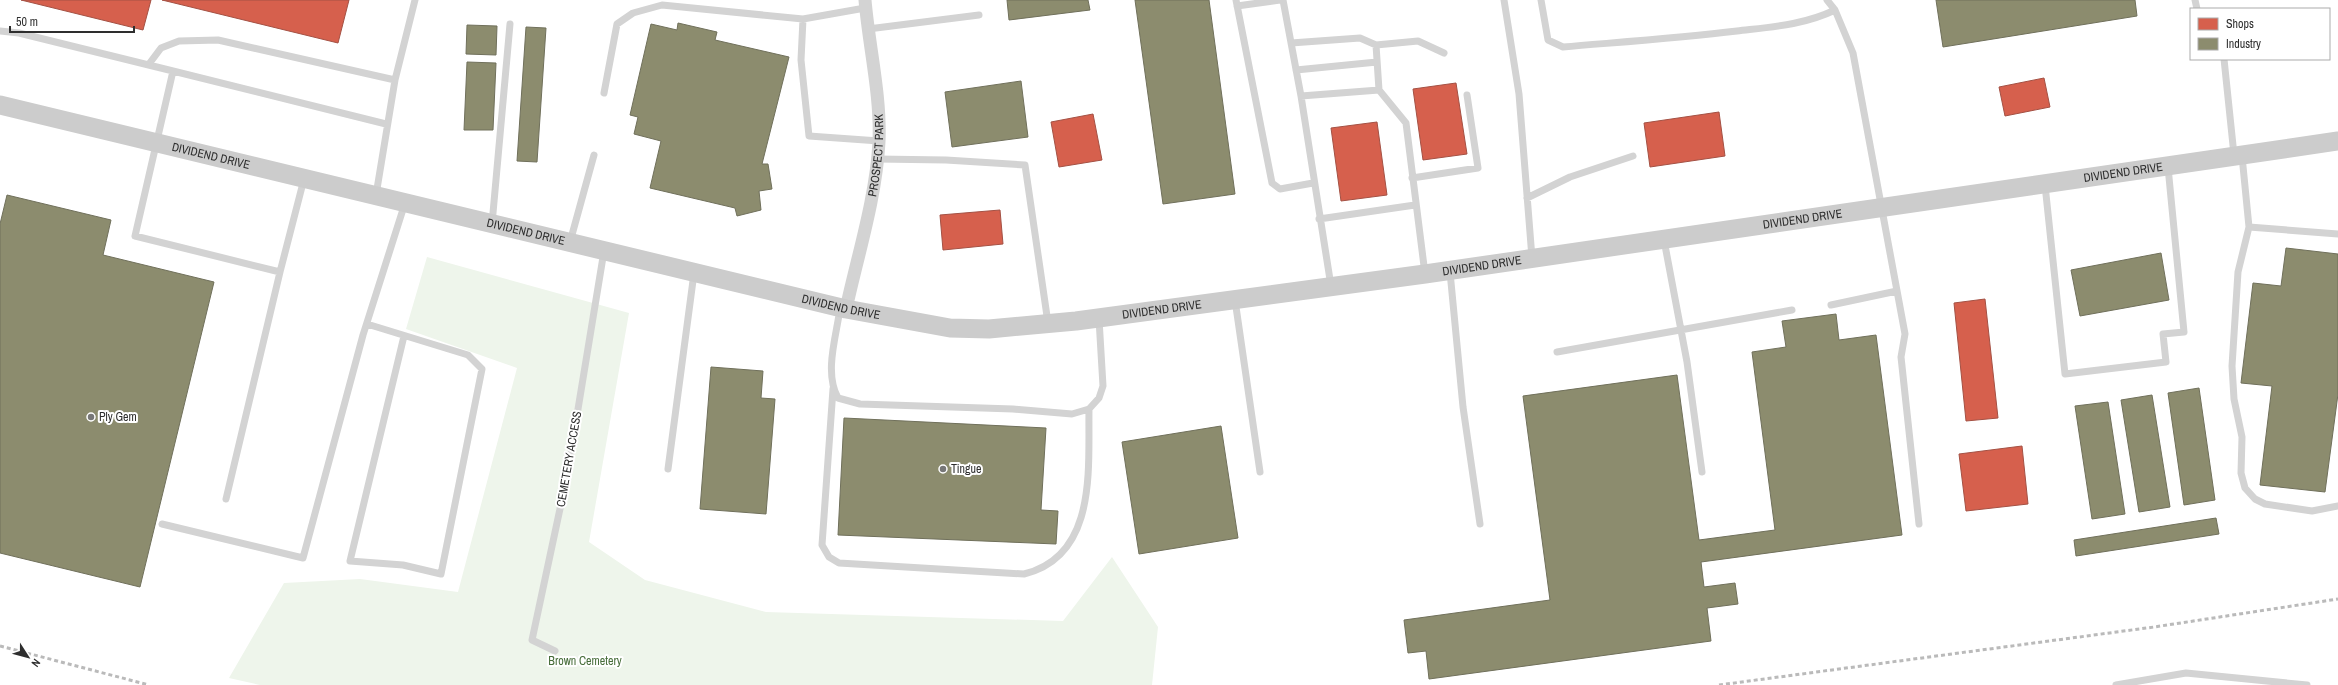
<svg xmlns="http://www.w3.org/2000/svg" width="2338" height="685" font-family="'Archivo Narrow',sans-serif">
	<rect width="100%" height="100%" fill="#fff"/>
	<path fill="#eef5eb" d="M 427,257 L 629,313 L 589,542 L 645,580 L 766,612 L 1063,621 L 1112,557 L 1158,627 L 1152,685 L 260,685 L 229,678 L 284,583 L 360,579 L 458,592 L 517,368 L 406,329 Z"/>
	<path fill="#d6604d" stroke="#a45144" d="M 21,0 L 151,0 L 143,30 Z
		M 162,0 L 349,0 L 338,43 Z
		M 2044,78 L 2050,107 L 2005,116 L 1999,87 Z
		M 1456,83 L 1467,154 L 1423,160 L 1413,89 Z
		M 1719,112 L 1725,156 L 1650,167 L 1644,123 Z
		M 1093,114 L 1102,160 L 1059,167 L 1051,122 Z
		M 1377,122 L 1387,195 L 1341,201 L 1331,128 Z
		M 1000,210 L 1003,244 L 943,250 L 940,215 Z
		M 1985,299 L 1998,418 L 1966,421 L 1954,303 Z
		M 2022,446 L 2028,504 L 1966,511 L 1959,454 Z"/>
	<path fill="#8c8c6e" stroke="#70705b" d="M 1007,0 L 1088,0 L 1090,10 L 1009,20 Z
		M 1135,0 L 1209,0 L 1235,194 L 1163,204 Z
		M 1936,0 L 2135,0 L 2137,16 L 1943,47 Z
		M 678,23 L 717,32 L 715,40 L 789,57 L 762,164 L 768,164 L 772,189 L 759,191 L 761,210 L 737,216 L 735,208 L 650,188 L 661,141 L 634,134 L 638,117 L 630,115 L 651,24 L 677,30 Z
		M 467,25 L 497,26 L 496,55 L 466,54 Z
		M 526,27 L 546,28 L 537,162 L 517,161 Z
		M 467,62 L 496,63 L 493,130 L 464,130 Z
		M 1021,81 L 1028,137 L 952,147 L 945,92 Z
		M 7,195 L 111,220 L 103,255 L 214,282 L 140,587 L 0,553 L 0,224 Z
		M 2286,248 L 2338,254 L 2338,394 L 2325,492 L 2260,485 L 2272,386 L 2241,383 L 2253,283 L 2281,286 Z
		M 2161,253 L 2169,300 L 2080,316 L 2071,270 Z
		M 1836,314 L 1839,340 L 1876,335 L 1902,535 L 1701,562 L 1704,587 L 1735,583 L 1738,604 L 1707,608 L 1711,641 L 1429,679 L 1426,651 L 1408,653 L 1404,620 L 1550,600 L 1523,396 L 1677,375 L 1699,540 L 1775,530 L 1752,352 L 1786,347 L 1782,321 Z
		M 711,367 L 763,371 L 761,398 L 775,399 L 766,514 L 700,509 Z
		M 2199,388 L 2215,500 L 2184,505 L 2168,393 Z
		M 2152,395 L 2170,507 L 2139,512 L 2121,400 Z
		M 2108,402 L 2125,514 L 2092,519 L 2075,406 Z
		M 844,418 L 1046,428 L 1041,510 L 1058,511 L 1056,544 L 838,535 Z
		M 1221,426 L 1238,538 L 1139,554 L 1122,442 Z
		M 2216,518 L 2219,534 L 2076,556 L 2074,540 Z"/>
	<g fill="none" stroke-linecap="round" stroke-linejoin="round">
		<path stroke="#d3d3d3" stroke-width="7" d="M 1236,0 L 1272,183 L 1280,189 L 1313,183
			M 1283,0 L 1301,96
			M 1504,0 L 1519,94 L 1532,258
			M 1541,0 L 1548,40 L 1563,47 C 1621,42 1679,38 1737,31 C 1771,27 1804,25 1835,10
			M 1827,0 L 1835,10 L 1853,53 L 1905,334 L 1901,357 L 1919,524
			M 2195,0 L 2197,9
			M 1237,6 L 1280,0
			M 803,19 L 801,60 L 809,136 L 879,141
			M 868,29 L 979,15
			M 0,31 L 19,33 L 173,71 L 135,236 L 280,272 L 304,179
			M 1291,43 L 1360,38 L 1376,45
			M 2224,59 L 2234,155
			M 149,64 L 161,48 L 179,41 L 218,40 L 395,80
			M 1296,70 L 1377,62
			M 173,71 L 386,124
			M 1379,90 L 1376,45 L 1418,41 L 1444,53
			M 604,93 L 617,24 L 633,13 L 662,5 L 803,19 L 865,8
			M 2242,156 L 2249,227 L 2238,272 L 2232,366 L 2234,399 L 2242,437 L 2241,473 L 2245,488 L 2255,499 L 2265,504 L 2312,511 L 2338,506
			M 877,159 L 946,160 L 1025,165 L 1048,323
			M 1412,178 L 1478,168 L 1467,95
			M 2045,185 L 2065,374 L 2166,362 L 2163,334 L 2184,332 L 2168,167
			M 376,195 L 395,80 L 415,0
			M 1527,198 L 1570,177 L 1633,156
			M 1319,219 L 1415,205
			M 492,224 L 510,24
			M 2249,227 L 2338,234
			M 1664,240 L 1687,362 L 1702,472
			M 570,242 L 594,155
			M 1450,272 L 1463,407 L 1480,524
			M 1331,286 L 1301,96 L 1379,90 L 1406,123 L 1425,274
			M 1235,300 L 1260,472
			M 1831,305 L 1897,291
			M 840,309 C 836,337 824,373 838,398 L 860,404 L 1013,409 L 1072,414 L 1089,409 L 1099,398 L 1103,386 L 1099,319
			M 367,324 L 468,355 L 482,369 L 441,574 L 403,565 L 350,561 L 404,336
			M 1557,352 L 1792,310
			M 833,389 L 822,545 L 829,557 L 839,563 L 1024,574 C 1098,556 1088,467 1089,409
			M 668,469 L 694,273
			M 226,499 L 280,272
			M 162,524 L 303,558 L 363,335 L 405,203
			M 555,651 L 532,640 L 567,476 L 604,251
			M 2116,685 L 2186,673 L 2307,685"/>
		<path stroke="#d3d3d3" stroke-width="13" id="s1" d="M 846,309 C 858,254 876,198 879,142 C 881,95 869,47 865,0"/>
		<path stroke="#ccc" stroke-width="19" id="s2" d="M 0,105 L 846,309 L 950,328 L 989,329 L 1076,321 L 1425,274 L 2338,141"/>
		<path stroke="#bababa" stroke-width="3" stroke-dasharray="4 3" stroke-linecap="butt" d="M 0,646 L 149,685
			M 1719,685 L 2154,627 L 2338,599"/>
	</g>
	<g fill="#777" stroke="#fff" stroke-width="1.5">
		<circle cx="91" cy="417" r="4"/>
		<circle cx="943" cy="469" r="4"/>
	</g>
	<g text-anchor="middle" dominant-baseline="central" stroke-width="4" stroke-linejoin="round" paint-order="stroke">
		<g font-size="12" fill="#2e2e2e" stroke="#fff">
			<text stroke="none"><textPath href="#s2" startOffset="217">DIVIDEND DRIVE</textPath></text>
			<text stroke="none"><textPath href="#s1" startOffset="157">PROSPECT PARK</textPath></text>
			<text stroke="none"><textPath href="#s2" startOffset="2160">DIVIDEND DRIVE</textPath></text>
			<text stroke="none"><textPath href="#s2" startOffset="1836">DIVIDEND DRIVE</textPath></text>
			<text stroke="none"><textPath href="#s2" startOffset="541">DIVIDEND DRIVE</textPath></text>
			<text stroke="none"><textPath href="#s2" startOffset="1512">DIVIDEND DRIVE</textPath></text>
			<text stroke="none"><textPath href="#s2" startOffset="865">DIVIDEND DRIVE</textPath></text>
			<text stroke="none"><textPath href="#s2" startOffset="1189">DIVIDEND DRIVE</textPath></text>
			<text transform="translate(569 459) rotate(-80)">CEMETERY ACCESS</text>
		</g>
		<g font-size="12" fill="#2e2e2e" stroke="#fff" text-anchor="start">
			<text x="99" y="417">Ply Gem</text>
			<text x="951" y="469">Tingue</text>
		</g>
		<g font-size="12" fill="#466c39" stroke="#fff">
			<text x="585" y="661">Brown Cemetery</text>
		</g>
	</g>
	<rect x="2190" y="8" width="140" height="52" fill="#ffffff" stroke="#ababab"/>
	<rect x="2198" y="18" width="20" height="12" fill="#d6604d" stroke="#ababab"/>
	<text x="2226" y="28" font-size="12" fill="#2e2e2e">Shops</text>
	<rect x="2198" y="38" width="20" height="12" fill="#8c8c6e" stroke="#ababab"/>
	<text x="2226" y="48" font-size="12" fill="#2e2e2e">Industry</text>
	<g transform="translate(28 657) rotate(126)" stroke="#ffffff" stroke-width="3" paint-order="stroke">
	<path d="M0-3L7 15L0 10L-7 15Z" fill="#2e2e2e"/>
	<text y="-6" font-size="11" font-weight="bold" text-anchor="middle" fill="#2e2e2e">N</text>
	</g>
	<path d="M10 26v6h124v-6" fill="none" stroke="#2e2e2e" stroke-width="2"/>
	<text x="16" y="26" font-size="12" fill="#2e2e2e" stroke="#ffffff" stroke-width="3" paint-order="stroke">50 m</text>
</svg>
